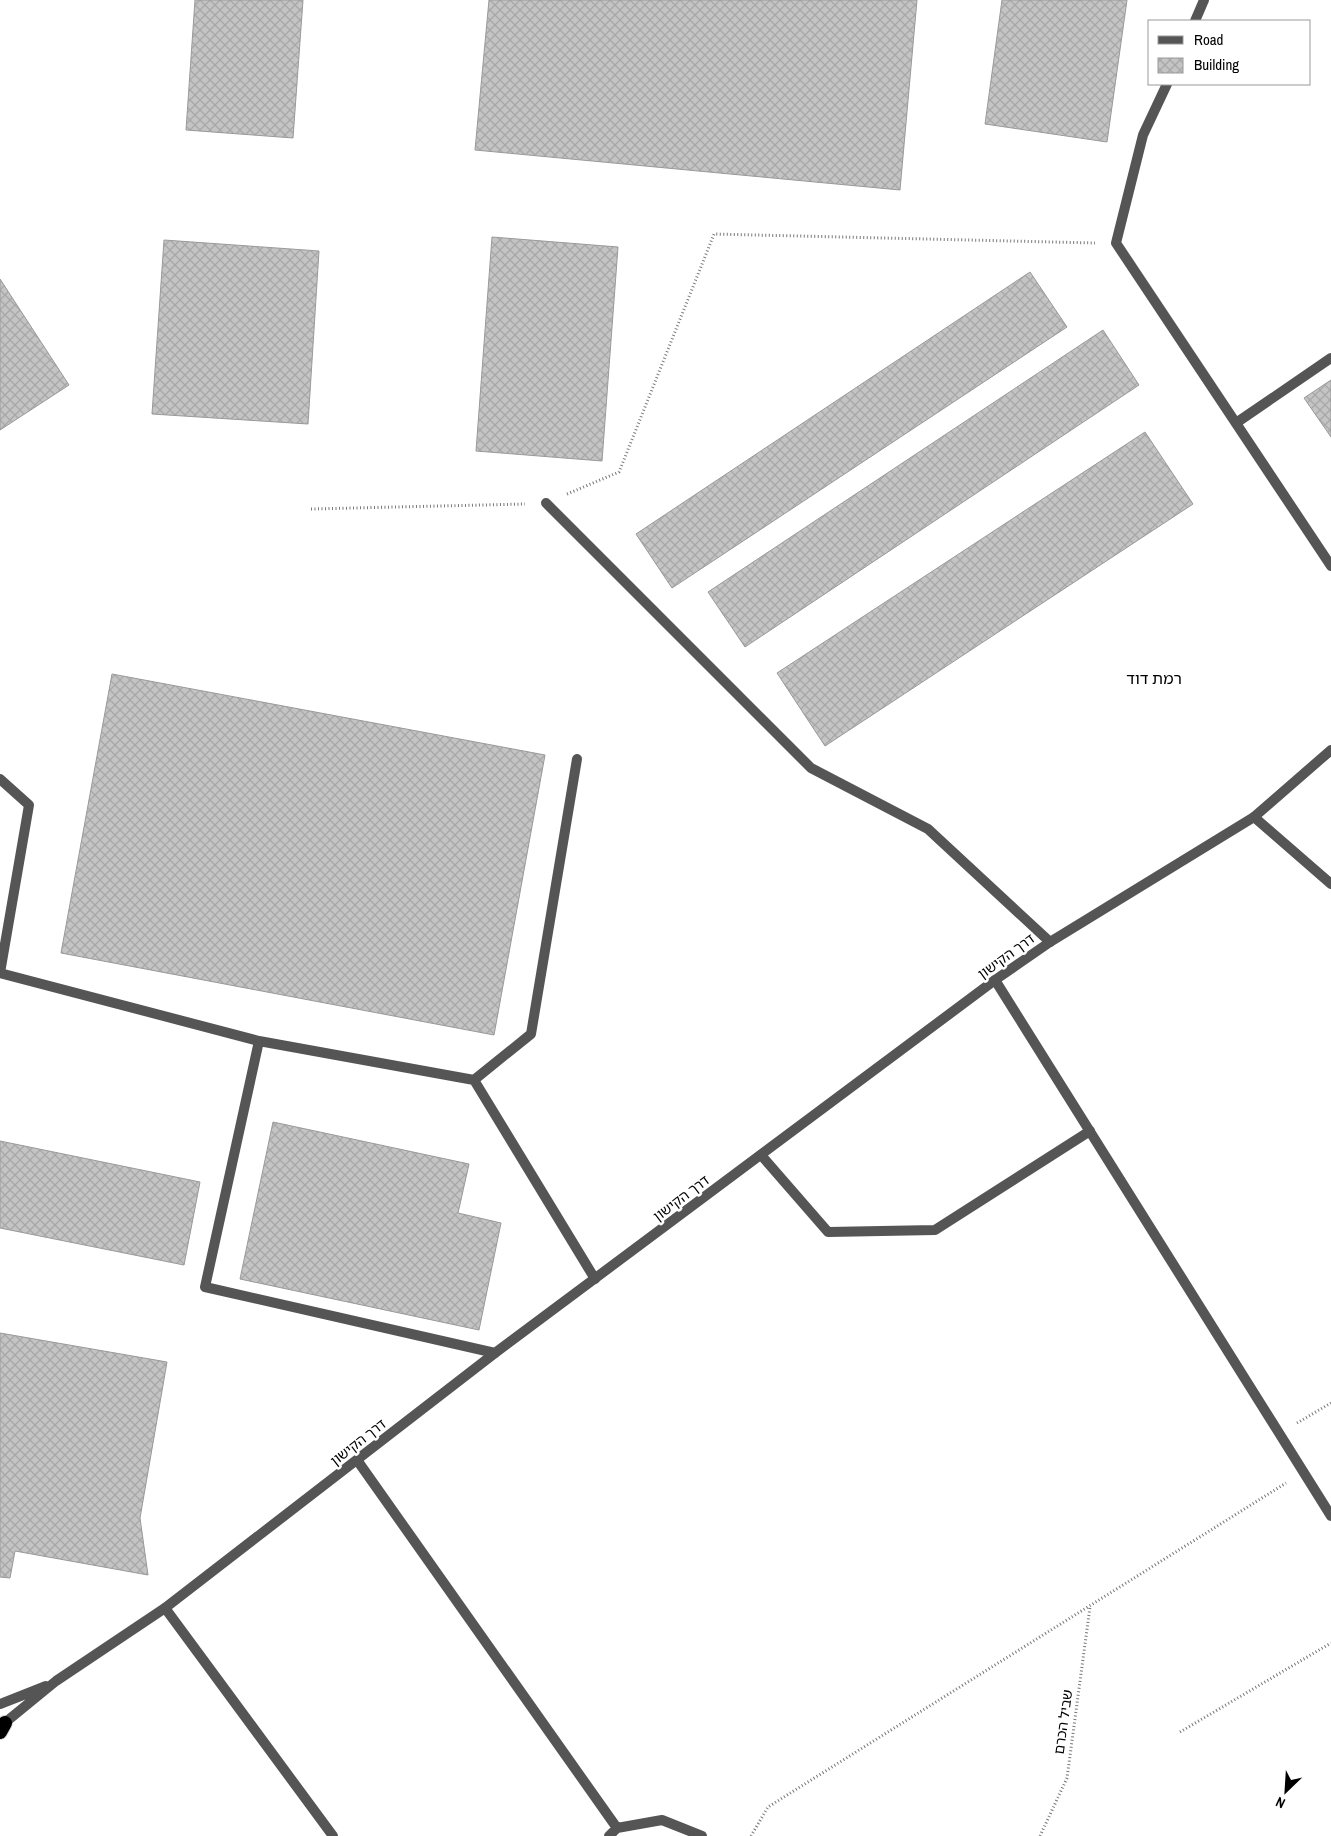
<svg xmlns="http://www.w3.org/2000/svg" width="1331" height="1836" font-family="'Archivo Narrow','Noto Sans Hebrew',sans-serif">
	<defs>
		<pattern id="building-cross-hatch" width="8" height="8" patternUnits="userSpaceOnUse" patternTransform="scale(1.25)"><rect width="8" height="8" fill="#c4c4c4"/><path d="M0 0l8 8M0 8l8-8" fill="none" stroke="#a7a7a7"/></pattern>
	</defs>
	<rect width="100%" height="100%" fill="#fff"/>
	<path fill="url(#building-cross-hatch)" stroke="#999" d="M 195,0 L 303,0 L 293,138 L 186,130 Z
		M 489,0 L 917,0 L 900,190 L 475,150 Z
		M 1002,0 L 1127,0 L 1107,142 L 985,124 Z
		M 492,237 L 618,247 L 602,461 L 476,451 Z
		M 164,240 L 319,251 L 308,424 L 152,414 Z
		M 1030,272 L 1067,327 L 672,588 L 636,534 Z
		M 0,279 L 69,385 L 0,430 Z
		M 1103,330 L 1139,385 L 745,647 L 708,592 Z
		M 1331,380 L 1331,437 L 1304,398 Z
		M 1145,432 L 1193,504 L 825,746 L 777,673 Z
		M 112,674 L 545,755 L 494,1035 L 61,953 Z
		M 273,1122 L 469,1164 L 458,1213 L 501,1223 L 479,1330 L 240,1279 Z
		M 0,1141 L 200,1182 L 184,1265 L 0,1228 Z
		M 0,1333 L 167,1362 L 140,1518 L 148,1575 L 15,1551 L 10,1578 L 0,1577 Z"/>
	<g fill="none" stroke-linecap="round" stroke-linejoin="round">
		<defs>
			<path id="trunk" d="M 0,1732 L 5,1723"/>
		</defs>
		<use href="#trunk" stroke="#dbdbdb" stroke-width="16"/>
		<path stroke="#777" stroke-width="3" stroke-dasharray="1 2.5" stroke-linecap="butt" d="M 567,494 L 619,472 L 714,234 L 1095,243
			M 311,509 L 525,504
			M 1297,1423 L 1331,1403
			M 1180,1732 L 1331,1643
			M 751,1836 L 768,1807 L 1286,1483
			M 1040,1836 L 1067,1778 L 1090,1607"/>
		<path stroke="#555" stroke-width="10" d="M 1195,21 L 1204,0
			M 1167,84 L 1143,135 L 1116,243 L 1331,566
			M 1236,423 L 1331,358
			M 546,503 L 811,768 L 928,829 L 1050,942
			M 0,779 L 29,805 L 0,973
			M 0,973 L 259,1041 L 474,1080 L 595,1279
			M 259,1041 L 205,1287 L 495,1353
			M 474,1080 L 531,1034 L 577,759
			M 761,1155 L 828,1232 L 935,1230 L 1090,1131
			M 357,1460 L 617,1828
			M 609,1836 L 617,1828 L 662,1820 L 702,1836"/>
		<path stroke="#555" stroke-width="10" d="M 1254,817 L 1331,884
			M 995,980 L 1331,1516
			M 165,1608 L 333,1836"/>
		<path stroke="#555" stroke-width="10" d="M 0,1704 L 46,1686
			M 1,1726 L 56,1681 L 165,1608 L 495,1353 L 995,980 L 1050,942 L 1254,817 L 1331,750"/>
		<use href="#trunk" stroke="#000" stroke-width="14"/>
	</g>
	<g text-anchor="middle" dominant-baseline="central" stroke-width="5" stroke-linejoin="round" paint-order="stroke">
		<g font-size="14" fill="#000" stroke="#fff">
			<text transform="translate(1006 956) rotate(-36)">דרך הקישון</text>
			<text transform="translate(681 1198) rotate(-37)">דרך הקישון</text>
			<text transform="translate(358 1442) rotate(-38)">דרך הקישון</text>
			<text transform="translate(1063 1722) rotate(-82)">שביל הכרם</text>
		</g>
		<g font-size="16" fill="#000" stroke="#fff">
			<text x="1154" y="678">רמת דוד</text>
		</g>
	</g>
	<rect x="1148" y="20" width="162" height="65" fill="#ffffff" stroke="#999999"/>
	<rect x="1158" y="36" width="25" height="8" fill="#555555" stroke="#999999"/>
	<text x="1194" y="45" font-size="15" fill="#000000">Road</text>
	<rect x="1158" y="58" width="25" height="15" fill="url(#building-cross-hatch)" stroke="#999999"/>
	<text x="1194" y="70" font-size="15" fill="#000000">Building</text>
	<g transform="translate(1286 1791) rotate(205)" stroke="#ffffff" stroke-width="4" paint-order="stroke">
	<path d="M0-4L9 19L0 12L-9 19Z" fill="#000000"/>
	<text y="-8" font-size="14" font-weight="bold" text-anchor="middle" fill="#000000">N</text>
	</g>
</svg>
